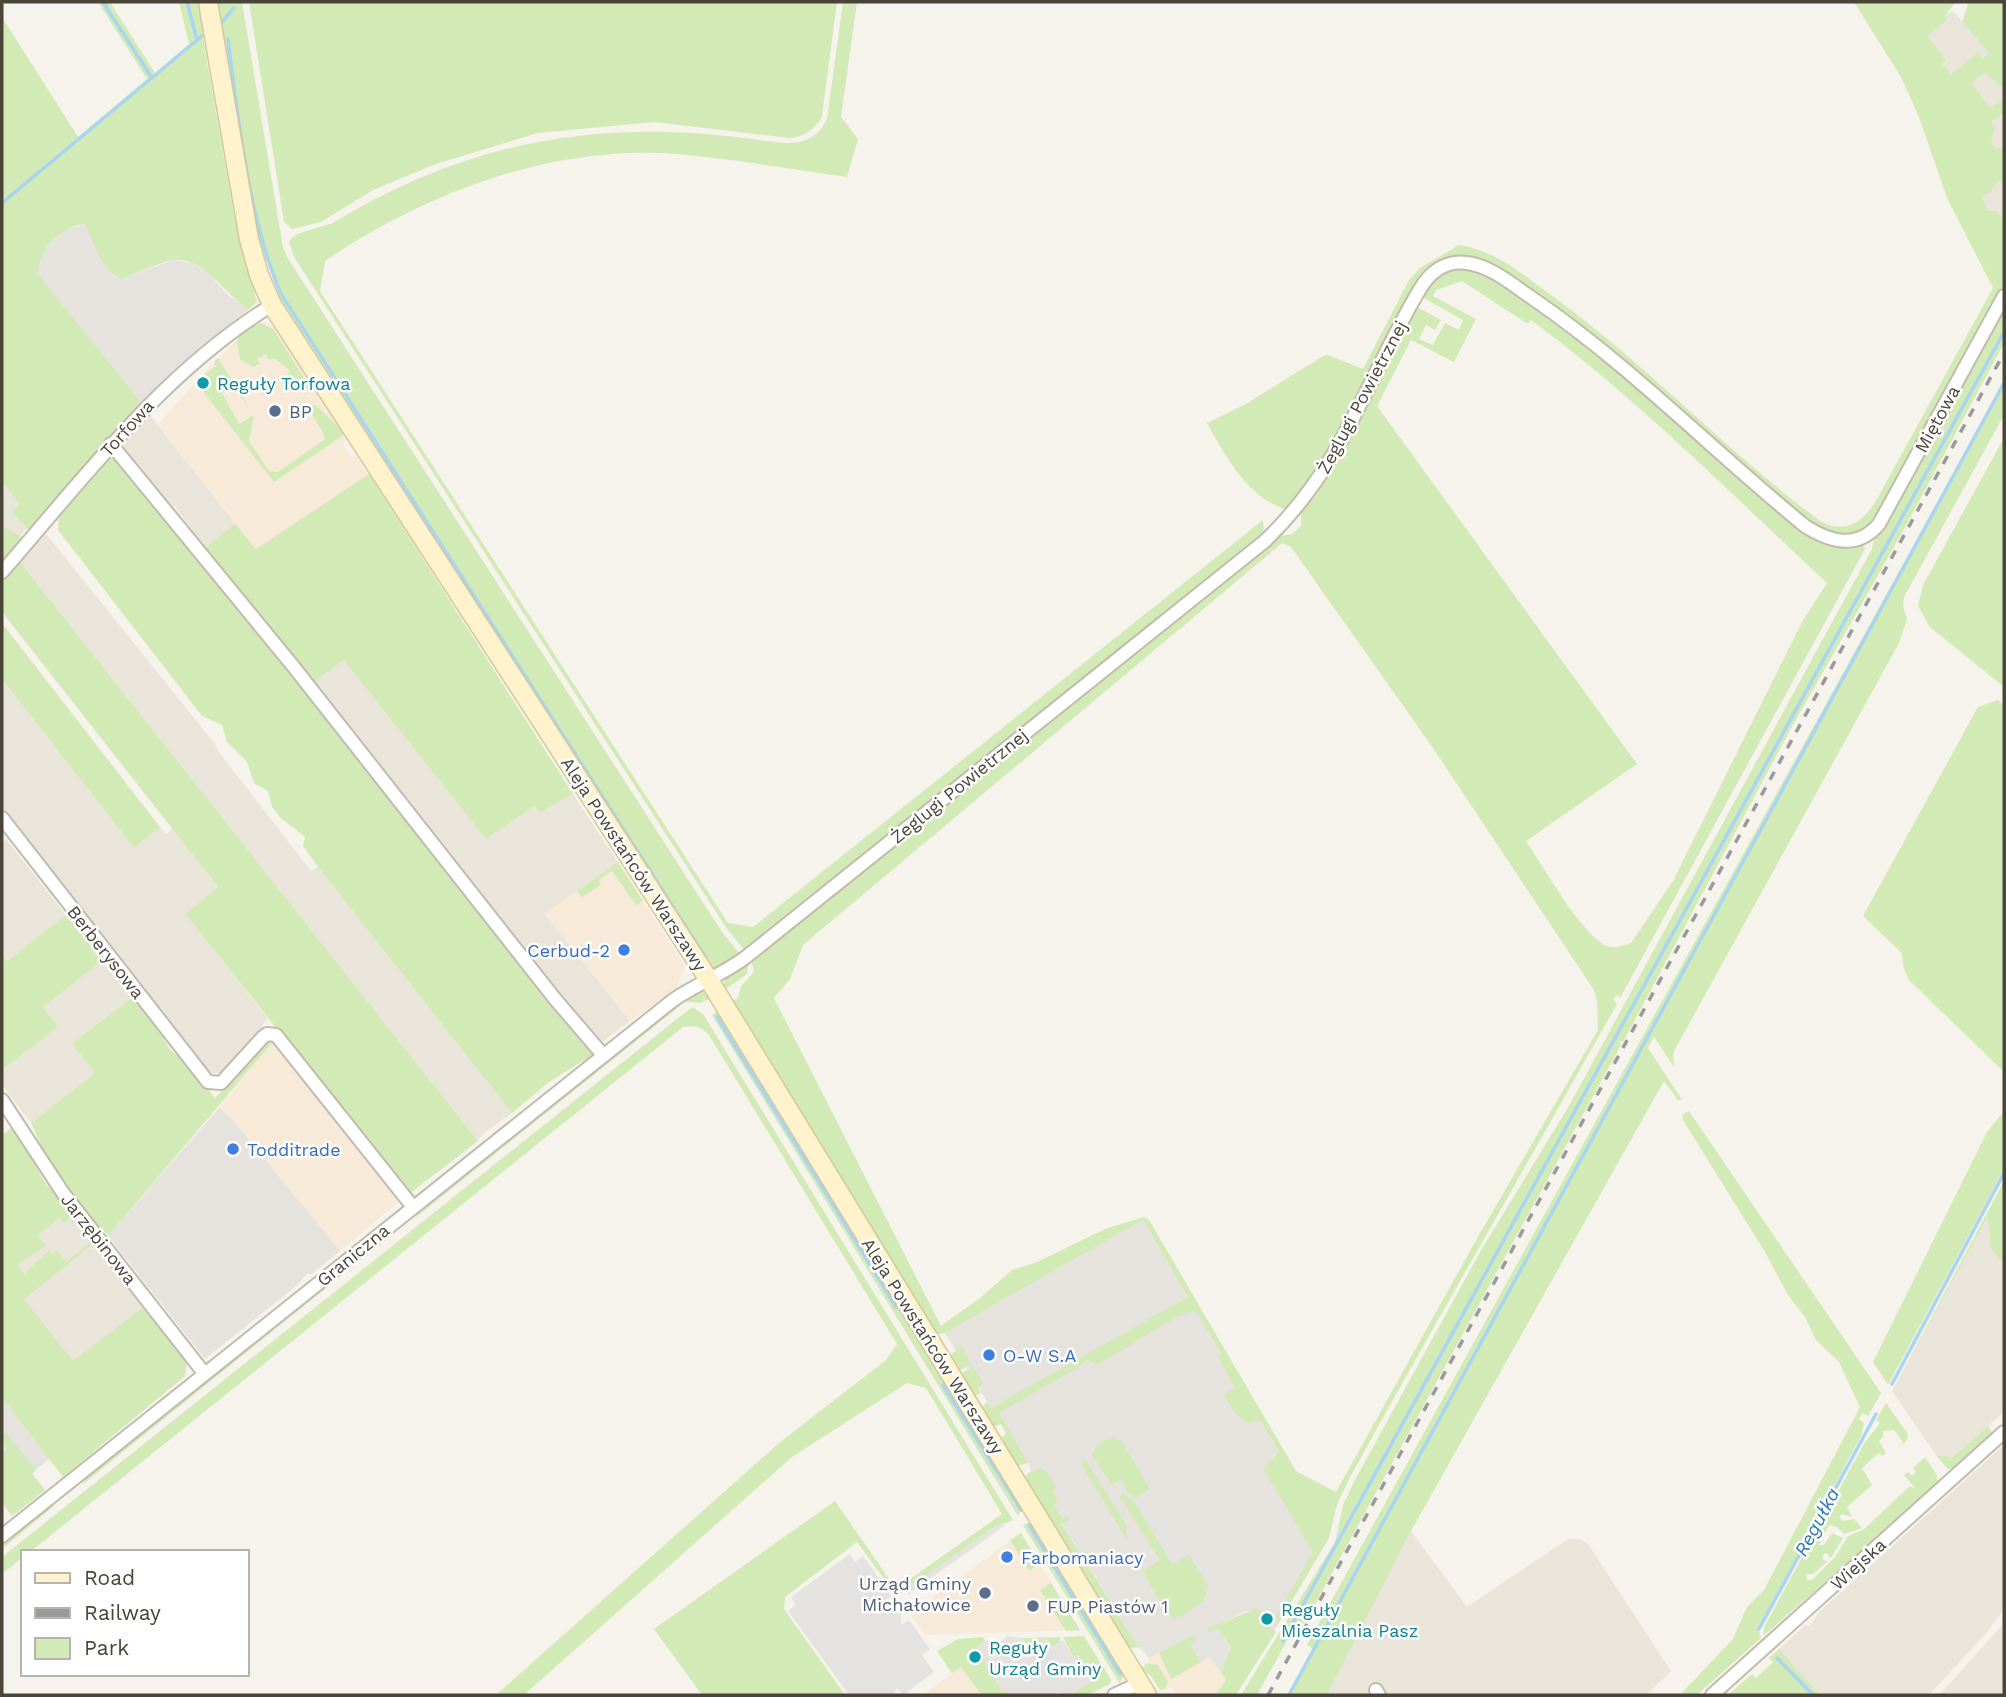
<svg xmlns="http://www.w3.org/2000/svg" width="2006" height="1697" font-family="'Work Sans',sans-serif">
	<rect width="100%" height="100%" fill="#f6f3ec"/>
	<path fill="#eae5da" d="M 1952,2 L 1954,4 L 1946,15 L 1953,11 L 1962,21 L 1969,2 L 2004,2 L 2004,249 L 1957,135 L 1902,41 Z
		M 150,415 L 235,523 L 204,548 L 175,506 L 172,507 L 123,446 L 122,442 L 137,423 Z
		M 2,468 L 41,518 L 32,529 L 26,529 L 20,536 L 22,541 L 2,539 Z
		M 43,535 L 47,535 L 215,744 L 218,751 L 311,871 L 318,867 L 512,1113 L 485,1132 L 478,1141 L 20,562 Z
		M 343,660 L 534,805 L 538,813 L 573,794 L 600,835 L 618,862 L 545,914 L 630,1021 L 598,1045 L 509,932 L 501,917 L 498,918 L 449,857 L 450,853 L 439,843 L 378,766 L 377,761 L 312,683 Z
		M 2,679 L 134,848 L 160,827 L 166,834 L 173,829 L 218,888 L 185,914 L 268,1019 L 222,1073 L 210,1073 L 2,808 Z
		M 6,839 L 66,915 L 7,961 L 2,954 L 2,842 Z
		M 102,961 L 131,998 L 72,1044 L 95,1073 L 31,1123 L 2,1085 L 2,1070 L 58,1027 L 43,1007 Z
		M 2004,1185 L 2004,1412 L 1953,1457 L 1936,1455 L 1892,1391 Z
		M 59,1200 L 143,1307 L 73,1362 L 2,1271 Z
		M 2004,1445 L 2004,1609 L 1989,1630 L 1929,1695 L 1820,1695 L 1779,1649 L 1805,1625 L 1810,1626 L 1818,1613 Z
		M 1411,1531 L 1467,1607 L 1568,1539 L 1579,1539 L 1588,1544 L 1671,1671 L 1646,1695 L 1385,1695 L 1379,1686 L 1368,1691 L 1370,1695 L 1327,1695 Z
		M 2004,1623 L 2004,1695 L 1939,1695 L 1969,1662 Z"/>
	<path fill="#f7ead8" d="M 265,322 L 273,326 L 347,433 L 343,436 L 345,440 L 343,444 L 351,457 L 356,456 L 368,475 L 256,549 L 158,424 L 218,358 L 255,323 Z
		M 618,862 L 685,966 L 676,989 L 630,1021 L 545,914 Z
		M 272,1043 L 276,1043 L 401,1200 L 340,1251 L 231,1118 L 219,1108 Z
		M 1021,1533 L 1080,1630 L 925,1635 L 910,1614 Z
		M 1265,1612 L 1216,1695 L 1176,1695 L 1173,1687 L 1165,1691 L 1148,1663 L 1149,1658 L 1188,1638 Z
		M 962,1655 L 992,1695 L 926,1695 L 925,1693 L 952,1674 L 947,1666 Z"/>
	<path fill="#e6e2dd" d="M 85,224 L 113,275 L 121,279 L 173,260 L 192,263 L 209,274 L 229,296 L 249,309 L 192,354 L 142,403 L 38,274 L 37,264 L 42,253 L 62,231 Z
		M 219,1108 L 231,1118 L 340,1251 L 312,1274 L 307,1274 L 295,1287 L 205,1359 L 108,1236 Z
		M 1143,1220 L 1329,1538 L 1274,1631 L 1259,1622 L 1265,1612 L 1246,1611 L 1149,1658 L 1137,1645 L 1032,1474 L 1028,1463 L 1025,1463 L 945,1333 Z
		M 2,1398 L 49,1459 L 32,1473 L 45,1490 L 12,1516 L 2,1503 Z"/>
	<path fill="#d2eab5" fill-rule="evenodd" d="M 98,2 L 110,2 L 155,73 L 189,44 L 179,2 L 201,2 L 205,30 L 202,33 L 234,215 L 257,302 L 249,309 C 225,296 204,256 173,260 C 163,261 133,275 121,279 C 101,270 94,243 85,224 C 62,226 37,250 38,274 L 142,403 L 32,529 L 27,528 L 12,512 L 20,504 L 5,485 L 2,488 L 2,17 L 78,137 L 147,79 Z
		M 216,2 L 242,2 L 283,247 L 287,257 L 722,932 L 740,954 L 716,970 L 709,967 L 282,302 L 260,244 Z
		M 249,2 L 837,2 L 822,116 C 816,129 804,137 790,138 L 654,122 L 538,133 L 436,164 L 373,190 L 321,222 L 292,229 L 284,222 Z
		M 843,2 L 857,2 L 841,117 L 858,139 L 847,177 C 790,169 734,159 677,154 C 553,144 425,193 325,261 L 320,291 L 728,923 L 753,927 L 1263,520 L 1264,534 L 744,950 L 725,926 L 294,257 L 289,242 C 296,229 323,229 336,221 C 469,141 600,118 753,139 C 781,143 812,151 827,119 Z
		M 1854,2 L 1952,2 L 1954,4 L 1944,16 L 1947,20 L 1927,36 L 1946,60 L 1942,64 L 1951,74 L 1978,53 L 1983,58 L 1989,53 L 1963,22 L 1969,2 L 2004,2 L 2004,88 L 1985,73 L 1974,80 L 1973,85 L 1990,108 L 2004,99 L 2004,113 L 1991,122 L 1995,130 L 1991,142 L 1996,149 L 2004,148 L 2004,180 L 1993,186 L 1991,193 L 1982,195 L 1988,211 L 1996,211 L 2004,219 L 2004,284 L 1877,517 C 1859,538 1839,536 1816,526 L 1473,258 C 1453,255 1439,260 1424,274 C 1383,354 1344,439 1288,510 C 1249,500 1225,456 1207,423 L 1246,404 L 1323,356 L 1328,355 L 1363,369 L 1409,280 L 1420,268 L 1459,245 C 1493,250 1520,272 1547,292 C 1643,361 1725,450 1820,521 C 1846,535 1863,522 1877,499 L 1993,288 L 1947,198 L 1919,117 L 1901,77 Z
		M 1460,268 C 1518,277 1610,364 1656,404 C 1706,447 1756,490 1806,533 L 1832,546 L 1863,543 L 1865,549 L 1637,967 L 1620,998 L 1617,995 L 1613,999 L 1617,1004 C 1528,1163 1436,1321 1348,1481 L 1337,1505 L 1329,1538 L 1278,1624 L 1276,1616 L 1313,1552 L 1263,1468 L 1279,1452 L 1260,1420 L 1249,1423 L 1237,1415 L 1224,1395 L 1235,1388 L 1218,1356 L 1221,1353 L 1195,1310 L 1176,1317 L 1097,1365 L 1088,1360 L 1075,1369 L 999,1413 L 1028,1463 L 1017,1466 L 1001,1440 L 1006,1433 L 1001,1424 L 993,1427 L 982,1407 L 987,1402 L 991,1408 L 1188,1297 L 1143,1220 L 945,1333 L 935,1335 L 730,1003 L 738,998 L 741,986 L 754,972 L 752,962 L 757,956 L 1280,536 L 1292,534 L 1301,526 L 1301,509 L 1364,414 L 1417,307 L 1441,320 L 1435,330 L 1426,325 L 1419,339 L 1433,345 L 1445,323 L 1459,330 L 1463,320 L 1422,297 L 1443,272 ZM 1462,281 L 1528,324 L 1531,320 C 1637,398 1731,494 1827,583 L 1802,622 L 1673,881 L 1631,943 C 1623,945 1613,950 1605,945 C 1580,932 1543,866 1526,841 L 1637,764 L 1377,406 L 1411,340 L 1454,362 L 1476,319 L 1433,296 L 1436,290 ZM 1282,543 L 1291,547 L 1433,748 L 1594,990 L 1597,1001 L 1598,1030 L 1475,1242 L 1336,1492 L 1296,1471 L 1149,1220 L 1144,1217 L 1105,1229 L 1037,1262 L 1012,1270 L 980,1298 L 941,1326 L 774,998 L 790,979 L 803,945 Z
		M 2004,308 L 2004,343 L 1903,531 L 1789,732 L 1623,1042 L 1619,1041 L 1621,1045 L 1304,1624 L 1298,1621 L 1257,1695 L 1241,1695 L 1335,1542 L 1343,1505 L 1355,1480 L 1480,1252 L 1569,1106 L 1872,549 L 1874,538 L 1896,509 Z
		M 260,323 L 273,329 L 312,390 L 299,387 L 287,373 L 290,371 L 276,359 L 268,359 L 266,354 L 257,359 L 260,364 L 252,367 L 240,359 L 237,343 L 239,335 Z
		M 218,358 L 250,409 L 232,386 L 222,393 L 239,424 L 254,415 L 249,441 L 269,471 L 278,472 L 324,440 L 324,434 L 306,404 L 317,406 L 345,434 L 274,482 L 201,389 L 207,383 L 204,379 L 198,385 L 195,382 L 216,366 L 214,362 Z
		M 2004,381 L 2004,415 L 1904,597 L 1903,606 L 1907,619 L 1899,643 L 1673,1053 L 1674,1067 L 1654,1037 L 1648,1048 L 1682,1100 L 1678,1100 L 1664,1081 L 1411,1531 L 1327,1695 L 1287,1695 L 1313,1649 L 1307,1645 Z
		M 2004,438 L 2004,687 L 1930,627 L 1918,606 L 1923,585 Z
		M 115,457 L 122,460 L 594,1054 L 549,1082 L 512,1113 L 318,867 L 303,846 L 305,837 L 281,818 L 272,807 L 268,791 L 254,783 L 247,762 L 227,742 L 222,725 L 202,716 L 58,530 L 59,515 L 64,507 L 106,458 Z
		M 369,474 L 573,794 L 539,813 L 534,806 L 486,839 L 344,660 L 311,684 L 203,549 L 235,523 L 256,549 Z
		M 2,526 L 20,536 L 22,541 L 2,567 Z
		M 20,562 L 478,1141 L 409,1194 L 185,914 L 218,887 L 2,612 L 2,580 Z
		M 2,623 L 160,827 L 134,848 L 2,679 Z
		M 1998,700 L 2004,705 L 2004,1072 L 1909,980 L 1903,966 L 1902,953 L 1863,916 L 1978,707 Z
		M 618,862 L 643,901 L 636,905 L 612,871 L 598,880 L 601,885 L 582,897 L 577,891 Z
		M 66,915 L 102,961 L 43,1007 L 58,1027 L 2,1070 L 2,954 L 7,961 Z
		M 744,964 L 748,967 L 747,974 L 723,991 L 725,979 Z
		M 701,990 L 711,998 L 700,1003 L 680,1001 Z
		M 131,998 L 155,1023 L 170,1050 L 188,1064 L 215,1098 L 269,1041 L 276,1043 L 272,1043 L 108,1236 C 101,1226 94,1222 85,1214 C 61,1189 45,1154 31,1123 L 95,1073 L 72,1044 Z
		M 676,1004 L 680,1006 L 415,1218 L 423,1206 Z
		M 692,1007 L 703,1014 L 1013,1520 L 995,1527 L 899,1595 L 896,1595 L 857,1542 L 785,1597 L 784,1609 L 845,1695 L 702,1695 L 654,1629 L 835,1501 L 896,1589 L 1002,1514 L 926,1388 L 907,1383 L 792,1457 L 524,1695 L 496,1695 L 779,1443 L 886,1360 L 897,1344 L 709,1035 C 701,1026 694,1025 683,1027 L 30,1552 L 23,1552 L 23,1557 L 2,1574 L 2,1557 Z
		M 718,1011 L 1023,1505 L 1018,1516 L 712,1015 Z
		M 1689,1111 L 1881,1393 L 1868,1416 L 1862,1413 L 1859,1419 L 1864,1423 L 1861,1436 L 1758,1628 L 1761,1638 L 1697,1695 L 1680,1695 L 1733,1639 L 1747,1607 L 1764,1590 L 1860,1407 L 1839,1362 L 1816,1340 L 1805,1317 L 1788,1295 L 1765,1252 L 1683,1120 L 1682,1115 Z
		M 2004,1111 L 2004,1169 L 1888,1385 L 1873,1362 L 1987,1132 Z
		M 13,1126 L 44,1181 L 72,1216 L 63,1223 L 59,1218 L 38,1235 L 46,1246 L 17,1265 L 24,1274 L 49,1250 L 52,1254 L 57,1251 L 66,1262 L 88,1245 L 89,1238 L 93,1244 L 24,1299 L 73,1361 L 143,1307 L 187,1362 L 185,1376 L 63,1477 L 2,1398 L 2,1132 L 4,1134 Z
		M 2004,1181 L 2004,1264 L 1991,1249 L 1988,1216 L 1899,1378 Z
		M 349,1264 L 352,1267 L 82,1485 L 87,1475 Z
		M 962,1345 L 971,1364 L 959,1371 L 951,1355 Z
		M 973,1367 L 983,1382 L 978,1388 L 981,1393 L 974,1396 L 960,1374 Z
		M 1886,1403 L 1908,1434 L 1907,1440 L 1897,1449 L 1903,1442 L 1894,1430 L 1883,1431 L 1883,1437 L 1879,1441 L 1886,1453 L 1882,1456 L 1879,1453 L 1862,1468 L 1872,1485 L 1847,1507 L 1852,1517 L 1842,1514 L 1839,1517 L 1843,1521 L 1854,1519 L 1862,1528 L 1844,1534 L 1837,1527 L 1829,1525 L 1819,1545 L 1824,1545 L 1832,1533 L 1843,1538 L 1831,1558 L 1826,1553 L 1823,1555 L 1823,1560 L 1828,1561 L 1813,1574 L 1807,1574 L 1807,1580 L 1812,1580 L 1835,1557 L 1848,1536 L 1863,1530 L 1910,1486 L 1916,1489 L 1904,1475 L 1908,1472 L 1912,1476 L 1916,1472 L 1913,1468 L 1925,1457 L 1937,1475 L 1937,1485 L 1763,1636 L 1764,1627 L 1865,1442 L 1880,1423 L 1876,1420 Z
		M 1988,1426 L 1993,1434 L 1956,1468 L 1948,1469 L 1936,1455 L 1953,1457 Z
		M 5,1432 L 36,1470 L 32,1474 L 45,1490 L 12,1516 L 2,1503 L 2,1453 L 7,1449 L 2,1442 L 2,1435 Z
		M 1115,1438 L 1123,1443 L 1150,1489 L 1135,1498 L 1126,1490 L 1122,1479 L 1112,1485 L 1092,1455 C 1096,1443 1102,1440 1115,1438 Z
		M 1081,1458 L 1088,1463 L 1126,1525 L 1127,1540 L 1082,1465 Z
		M 1040,1468 L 1047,1472 L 1057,1487 L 1052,1491 L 1058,1501 L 1053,1505 L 1062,1518 L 1067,1515 L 1070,1519 L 1062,1524 L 1137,1645 L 1142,1647 L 1129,1648 L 1025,1479 L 1028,1473 Z
		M 1122,1493 L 1134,1501 L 1172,1564 L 1189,1555 L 1208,1586 L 1204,1600 L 1184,1615 L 1173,1618 L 1165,1611 L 1143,1571 L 1160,1560 L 1120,1497 Z
		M 54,1506 L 2,1549 L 2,1544 L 47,1507 Z
		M 1028,1523 L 1035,1523 L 1125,1672 L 1120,1684 L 1023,1525 Z
		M 1021,1533 L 1040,1564 L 1029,1571 L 1010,1540 Z
		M 1051,1583 L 1080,1630 L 1066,1631 L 1040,1590 Z
		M 1255,1609 L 1265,1612 L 1260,1622 L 1276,1632 L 1236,1695 L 1216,1695 L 1226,1679 L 1221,1672 L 1231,1647 L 1218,1629 L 1209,1633 L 1206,1629 Z
		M 1194,1635 L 1196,1639 L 1191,1644 L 1201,1662 L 1171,1679 L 1159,1653 Z
		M 1084,1636 L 1111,1680 L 1110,1684 L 1088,1695 L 1070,1695 L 1093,1680 L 1078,1655 L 1073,1657 L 1063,1637 Z
		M 983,1637 L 985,1641 L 970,1655 L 975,1662 L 982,1658 L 1002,1691 L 1007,1690 L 1010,1695 L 982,1695 L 961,1667 L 952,1673 L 937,1651 L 958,1639 Z
		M 1060,1637 L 1060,1642 L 1051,1647 L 1046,1639 L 1031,1648 L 1033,1655 L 1022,1638 Z
		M 1779,1649 L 1820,1695 L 1728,1695 L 1752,1674 L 1756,1678 L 1773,1662 L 1769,1658 Z
		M 1147,1663 L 1158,1665 L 1168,1682 L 1165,1689 L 1160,1690 L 1151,1676 L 1141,1669 Z"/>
	<path fill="#e5e3e0" d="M 1150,1489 L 1189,1555 L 1172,1564 L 1134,1501 Z
		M 1008,1523 L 979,1544 L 907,1595 L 910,1587 L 995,1527 Z
		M 850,1554 L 855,1562 L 863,1556 L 891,1596 L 884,1602 L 895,1604 L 901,1612 L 901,1625 L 909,1620 L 930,1649 L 922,1655 L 934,1672 L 903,1695 L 897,1688 L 893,1695 L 849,1695 L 788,1611 L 796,1605 L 791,1597 Z
		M 1206,1629 L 1209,1633 L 1218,1629 L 1231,1647 L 1221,1672 L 1209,1657 L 1201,1662 L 1191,1644 L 1196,1639 L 1194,1635 Z
		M 1007,1636 L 1022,1638 L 1035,1657 L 1031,1648 L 1046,1638 L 1052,1647 L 1063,1640 L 1073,1657 L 1077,1655 L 1093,1681 L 1070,1695 L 1060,1695 L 1058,1692 L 1052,1695 L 1010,1695 L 1006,1690 L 1002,1691 L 975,1648 L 987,1640 L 993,1648 Z"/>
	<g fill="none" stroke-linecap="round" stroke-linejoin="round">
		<path stroke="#a9d4f2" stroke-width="3.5" d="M 103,2 L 152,78
			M 187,2 L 197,40
			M 222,22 L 234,8
			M 228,39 C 238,120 249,220 281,294 L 707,960
			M 2,203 L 202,36
			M 717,1017 L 896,1307
			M 1892,1384 L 2004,1173
			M 943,1385 L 1021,1510
			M 1029,1525 L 1120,1674
			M 1759,1629 L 1876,1414
			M 1283,1641 L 2004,332
			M 1777,1658 L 1813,1695
			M 1289,1695 L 2004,383"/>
		<defs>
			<path id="street" d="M 111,444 L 293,666 L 555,999 L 603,1055
				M 2,572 C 86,476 162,373 272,305
				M 2,818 L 208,1082 L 221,1083 L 263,1037 L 267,1034 L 276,1035 L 413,1207
				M 2,1100 L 63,1193 L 204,1373
				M 2,1536 L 672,1001 C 696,984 722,975 746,957 L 1265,541 C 1345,464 1366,379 1420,289 C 1430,272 1446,260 1467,263 C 1491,266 1513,285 1532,298 C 1630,365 1713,451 1805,526 C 1830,542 1857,550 1879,524 L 2004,296
				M 1376,1690 L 1379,1695
				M 1114,1695 L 1140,1683
				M 1712,1695 L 2004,1432"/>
			<path id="secondary" d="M 208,2 L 249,239 L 259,275 L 272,305 L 709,980 L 1147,1695"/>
		</defs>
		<use href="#street" stroke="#c2bbae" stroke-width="16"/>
		<use href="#secondary" stroke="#d6c79b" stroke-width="21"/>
		<use href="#street" stroke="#fff" stroke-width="12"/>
		<use href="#secondary" stroke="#fff3cd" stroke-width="18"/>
		<path stroke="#9a9a9a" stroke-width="3.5" stroke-dasharray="9 9" stroke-linecap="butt" d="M 1268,1695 L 2004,353"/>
	</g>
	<g fill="#0f9aa8" stroke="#fff" stroke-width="2.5">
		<circle cx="203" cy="383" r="7"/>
		<circle cx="1267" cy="1619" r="7"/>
		<circle cx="975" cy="1657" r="7"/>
	</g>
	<g fill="#5c6f8a" stroke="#fff" stroke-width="2.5">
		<circle cx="275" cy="411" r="7"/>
		<circle cx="985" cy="1593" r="7"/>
		<circle cx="1033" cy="1606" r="7"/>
	</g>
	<g fill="#3f7fe0" stroke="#fff" stroke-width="2.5">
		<circle cx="624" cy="950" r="7"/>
		<circle cx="233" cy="1149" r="7"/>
		<circle cx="989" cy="1355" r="7"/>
		<circle cx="1007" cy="1557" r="7"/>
	</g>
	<g text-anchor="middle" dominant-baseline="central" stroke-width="5" stroke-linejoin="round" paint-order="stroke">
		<g font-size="18" fill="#0d838f" stroke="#fff" text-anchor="start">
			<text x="217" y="383">Reguły Torfowa</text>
			<text x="1281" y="1609">Reguły<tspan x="1281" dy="21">Mieszalnia Pasz</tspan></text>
			<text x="989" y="1647">Reguły<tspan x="989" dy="21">Urząd Gminy</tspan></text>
		</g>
		<g font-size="18" fill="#4b4439" stroke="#fff">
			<text transform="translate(1362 397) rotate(-62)">Żeglugi Powietrznej</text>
			<text transform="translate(1937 419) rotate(-61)">Miętowa</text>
			<text transform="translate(127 428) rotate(-48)">Torfowa</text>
			<text transform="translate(959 786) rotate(-39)">Żeglugi Powietrznej</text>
			<text transform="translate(634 864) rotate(57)">Aleja Powstańców Warszawy</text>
			<text transform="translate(106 952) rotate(52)">Berberysowa</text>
			<text transform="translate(99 1239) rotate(52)">Jarzębinowa</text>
			<text transform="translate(353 1255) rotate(-39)">Graniczna</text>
			<text transform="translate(933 1346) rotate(58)">Aleja Powstańców Warszawy</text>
			<text transform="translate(1858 1564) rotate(-42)">Wiejska</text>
		</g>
		<g font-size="18" fill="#4e5e75" stroke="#fff" text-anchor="start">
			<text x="289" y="411">BP</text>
			<text x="971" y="1583" text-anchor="end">Urząd Gminy<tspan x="971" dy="21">Michałowice</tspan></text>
			<text x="1047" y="1606">FUP Piastów 1</text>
		</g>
		<g font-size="18" fill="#366cbe" stroke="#fff" text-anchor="start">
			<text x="610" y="950" text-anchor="end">Cerbud-2</text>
			<text x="247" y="1149">Todditrade</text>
			<text x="1003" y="1355">O-W S.A</text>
			<text x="1021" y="1557">Farbomaniacy</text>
		</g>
		<g font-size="19" font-style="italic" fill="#2e7ab2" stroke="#fff">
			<text transform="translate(1817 1522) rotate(-62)">Regułka</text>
		</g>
	</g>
	<rect width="2006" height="1697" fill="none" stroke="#4b4439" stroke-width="7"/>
	<rect x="21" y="1550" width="228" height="126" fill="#ffffff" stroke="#b7b4b0" stroke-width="2"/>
	<rect x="35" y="1573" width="35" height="10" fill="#fff3cd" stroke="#b7b4b0" stroke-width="2"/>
	<text x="84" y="1585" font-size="21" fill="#4b4439">Road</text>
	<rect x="35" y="1608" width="35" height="10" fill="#9a9a9a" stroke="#b7b4b0" stroke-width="2"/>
	<text x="84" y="1620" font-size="21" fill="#4b4439">Railway</text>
	<rect x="35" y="1638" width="35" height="21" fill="#d2eab5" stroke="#b7b4b0" stroke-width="2"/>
	<text x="84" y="1655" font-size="21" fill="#4b4439">Park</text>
</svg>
